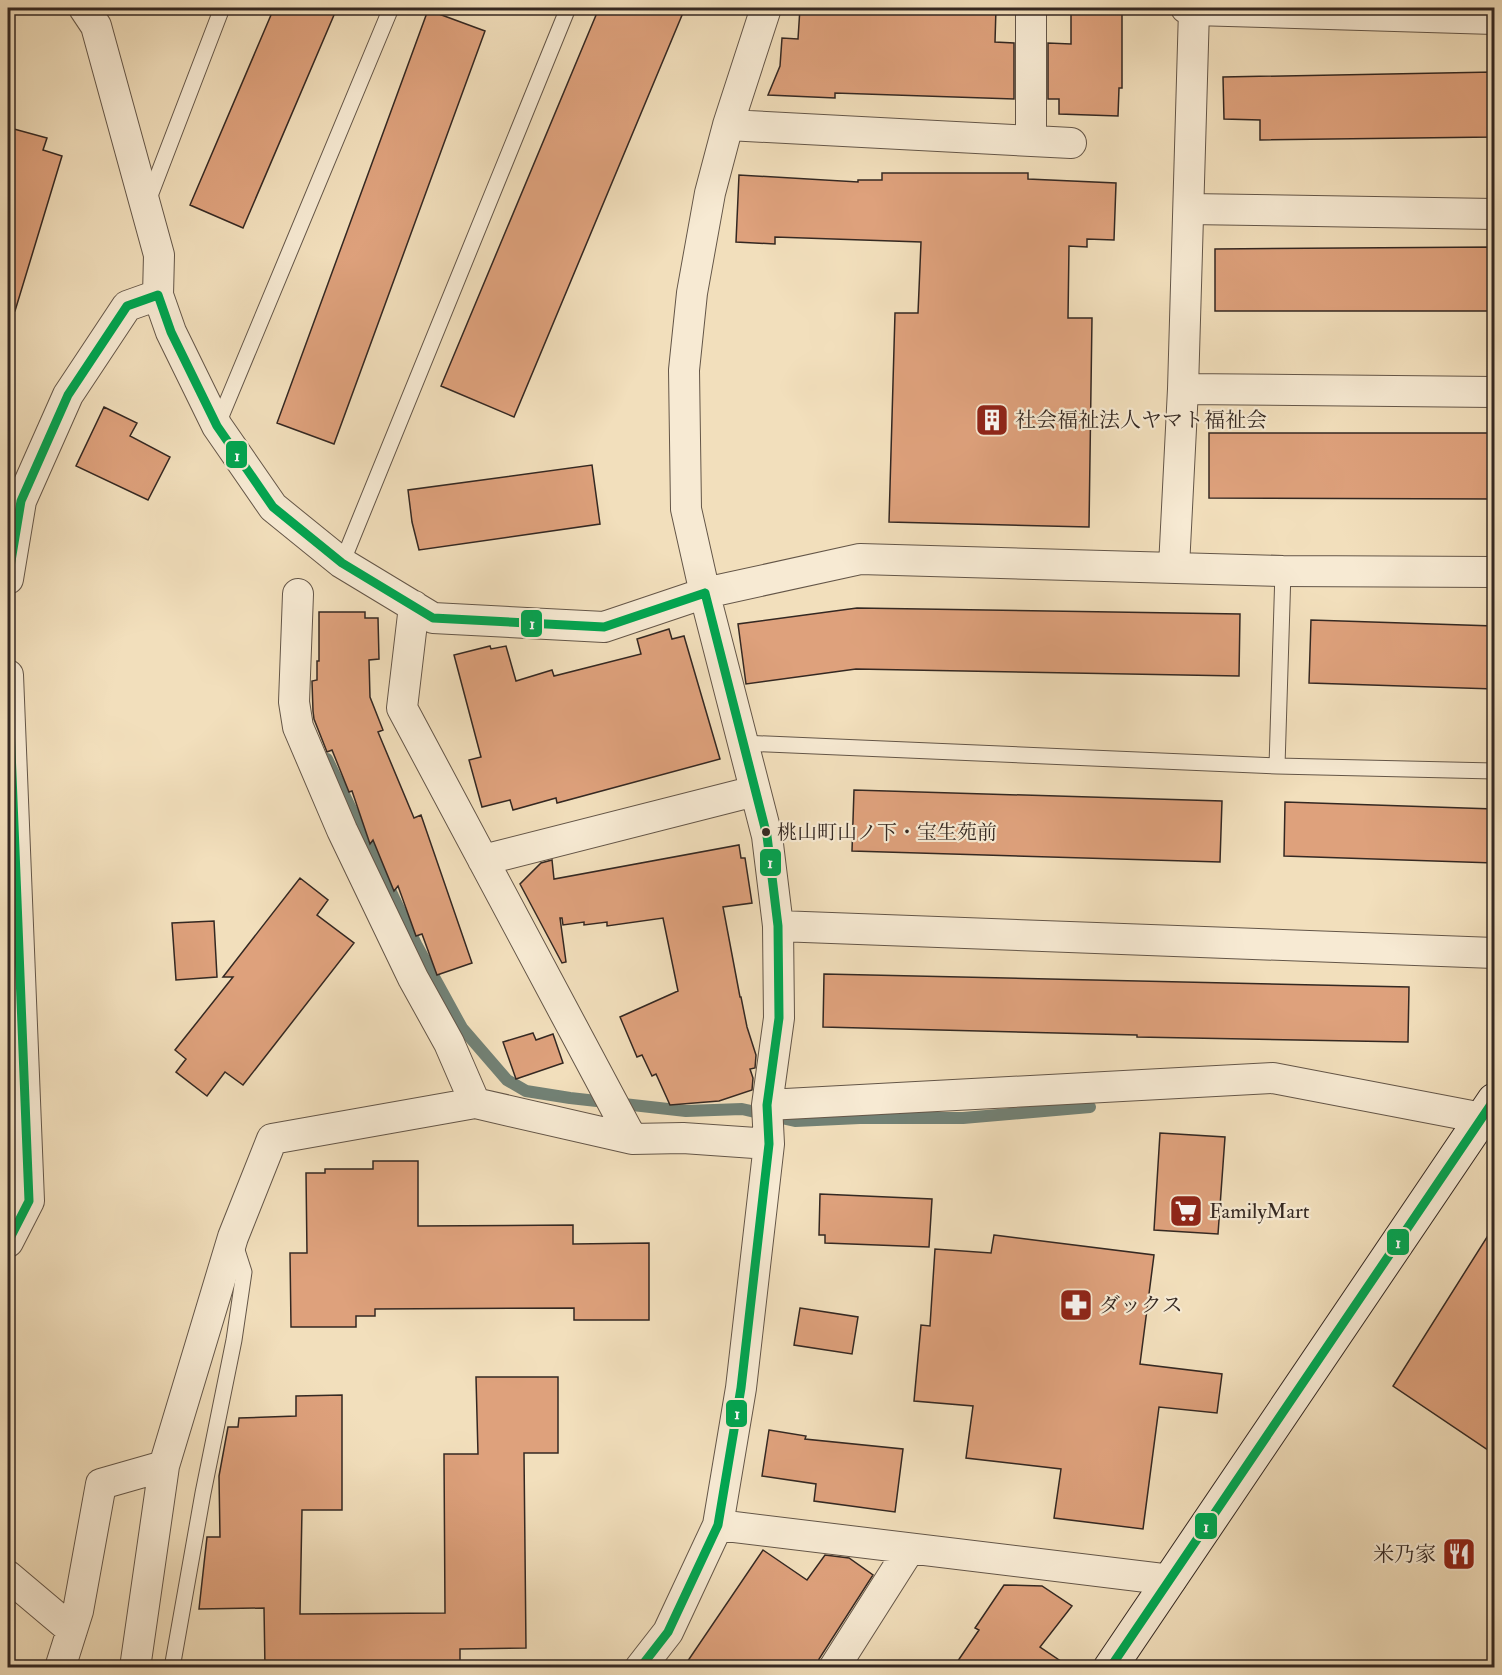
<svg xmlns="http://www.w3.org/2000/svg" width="1502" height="1675" font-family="'IM FELL Double Pica','Noto Serif JP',serif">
	<rect width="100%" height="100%" fill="#f2dfbc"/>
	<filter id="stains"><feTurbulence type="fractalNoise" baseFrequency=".00333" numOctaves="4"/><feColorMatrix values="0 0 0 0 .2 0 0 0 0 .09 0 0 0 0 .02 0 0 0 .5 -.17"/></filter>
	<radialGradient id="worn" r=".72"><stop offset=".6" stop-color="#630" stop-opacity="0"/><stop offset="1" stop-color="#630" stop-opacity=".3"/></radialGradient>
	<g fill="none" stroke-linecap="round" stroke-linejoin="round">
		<path stroke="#728175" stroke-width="12" d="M 327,759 L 417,946 L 462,1028 L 507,1080 L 526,1091 L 570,1098 L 686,1111 L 742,1109 L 795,1121 L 860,1118 L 963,1118 L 1090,1107"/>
	</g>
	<path fill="#dea17c" stroke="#342822" stroke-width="1.5" d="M 274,8 L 337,8 L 243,228 L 190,205 Z
		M 599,8 L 685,8 L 514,417 L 441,386 Z
		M 800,8 L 996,8 L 995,42 L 1014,43 L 1014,99 L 835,93 L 835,98 L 768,95 L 780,66 L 782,38 L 798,39 Z
		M 1071,8 L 1112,8 L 1112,13 L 1122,13 L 1122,88 L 1119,88 L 1118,116 L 1059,114 L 1059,99 L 1048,99 L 1048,43 L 1071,44 Z
		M 428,10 L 485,31 L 334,444 L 277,423 Z
		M 1494,72 L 1494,137 L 1260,140 L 1260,120 L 1224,119 L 1223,77 Z
		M 14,129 L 47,138 L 43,150 L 62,156 L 15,311 L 8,310 L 8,149 Z
		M 882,173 L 1028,173 L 1028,179 L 1116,183 L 1114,240 L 1087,239 L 1087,247 L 1069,246 L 1068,318 L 1092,318 L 1089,527 L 889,522 L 895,313 L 918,313 L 921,242 L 775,237 L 775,244 L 736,242 L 739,175 L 858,182 L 858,180 L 882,180 Z
		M 1494,247 L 1494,311 L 1215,311 L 1215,249 Z
		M 104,407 L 137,423 L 130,436 L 170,457 L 148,500 L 76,466 Z
		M 1209,433 L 1494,433 L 1494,499 L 1209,498 Z
		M 592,465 L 600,524 L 419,550 L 412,522 L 408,490 Z
		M 857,608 L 1240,614 L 1239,676 L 856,669 L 746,684 L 738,624 Z
		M 319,612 L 365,612 L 365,618 L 378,618 L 379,659 L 369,660 L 370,697 L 383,730 L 378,732 L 414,818 L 421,815 L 472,963 L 437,975 L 422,934 L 416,936 L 398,886 L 394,891 L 373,840 L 370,844 L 352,791 L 349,792 L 332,750 L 327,752 L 314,719 L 313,711 L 312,681 L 317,680 L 317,661 L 319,661 Z
		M 1311,620 L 1494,626 L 1494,689 L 1309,683 Z
		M 669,629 L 672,639 L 684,636 L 720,759 L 557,803 L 556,798 L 513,810 L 510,800 L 482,807 L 469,760 L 481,757 L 454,655 L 490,646 L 491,649 L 506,646 L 516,681 L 552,670 L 554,676 L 641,654 L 637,639 Z
		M 854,790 L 1222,801 L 1220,862 L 852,851 Z
		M 1285,802 L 1494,809 L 1494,863 L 1284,856 Z
		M 739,845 L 741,858 L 745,858 L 752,903 L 723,907 L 740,997 L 741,997 L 747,1027 L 756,1055 L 755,1068 L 750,1069 L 753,1078 L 752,1090 L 719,1101 L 670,1105 L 656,1074 L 652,1076 L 642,1055 L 637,1057 L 620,1017 L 678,991 L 663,918 L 607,926 L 607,922 L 584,925 L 584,922 L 563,925 L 562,918 L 560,918 L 566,962 L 562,963 L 520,884 L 541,863 L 552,860 L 554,879 Z
		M 300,878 L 328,900 L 317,915 L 354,943 L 243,1085 L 225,1072 L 207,1096 L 176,1072 L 186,1059 L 175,1050 L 233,977 L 223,977 Z
		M 214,921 L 217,977 L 176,980 L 172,923 Z
		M 824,974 L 1409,987 L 1408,1042 L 1137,1037 L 1137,1035 L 823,1027 Z
		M 533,1033 L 536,1040 L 553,1034 L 563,1063 L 516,1079 L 503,1042 Z
		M 1160,1133 L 1225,1137 L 1218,1234 L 1154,1230 Z
		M 373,1161 L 418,1161 L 418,1226 L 573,1225 L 573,1244 L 649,1243 L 649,1320 L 574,1320 L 574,1308 L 375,1309 L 375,1316 L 356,1316 L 356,1327 L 291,1327 L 290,1253 L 307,1253 L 306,1173 L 325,1173 L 325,1169 L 373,1169 Z
		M 820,1194 L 932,1199 L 929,1247 L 825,1243 L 825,1235 L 819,1235 Z
		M 1494,1226 L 1494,1454 L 1393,1386 Z
		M 994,1235 L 1154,1255 L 1140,1364 L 1222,1374 L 1217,1413 L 1159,1407 L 1143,1529 L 1054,1518 L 1061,1469 L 966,1458 L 973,1406 L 914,1401 L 921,1325 L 930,1326 L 935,1249 L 991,1253 Z
		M 800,1308 L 858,1317 L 852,1354 L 794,1345 Z
		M 476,1377 L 558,1377 L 558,1453 L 524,1453 L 526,1648 L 460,1649 L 460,1668 L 265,1668 L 264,1608 L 199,1609 L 207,1537 L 220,1537 L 219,1476 L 228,1427 L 238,1427 L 239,1418 L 296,1416 L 296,1396 L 342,1395 L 342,1510 L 302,1510 L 300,1614 L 445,1613 L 444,1454 L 478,1454 Z
		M 769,1430 L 806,1436 L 805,1439 L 903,1449 L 895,1512 L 814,1501 L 816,1484 L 762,1476 Z
		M 763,1550 L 807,1580 L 825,1555 L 849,1558 L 873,1575 L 819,1659 L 817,1668 L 683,1668 Z
		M 1004,1585 L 1042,1586 L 1072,1606 L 1040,1647 L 1071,1668 L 953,1668 L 979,1630 L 975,1628 Z"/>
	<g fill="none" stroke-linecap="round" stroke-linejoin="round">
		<defs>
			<path id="lane" d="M 148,201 L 222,8
				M 217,426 L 391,8
				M 342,563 L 568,8
				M 742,743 L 1277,766 L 1494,771
				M 1277,766 L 1283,571
				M 172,1668 L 203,1493 L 234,1340 L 244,1272 L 235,1244"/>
			<path id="street" d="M 84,8 L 96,26 L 159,255 L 158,295 L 171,332 L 217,426 L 273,507 L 342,563 L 433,618 L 604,627 L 705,593 L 860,559 L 1283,571 L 1494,572
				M 1031,8 L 1031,141
				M 1186,8 L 1194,10 L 1494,19
				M 728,125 L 1071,143
				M 1189,209 L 1494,214
				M 1183,389 L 1494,392
				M 1174,567 L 1183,389 L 1194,10
				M 8,579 L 21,501 L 68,395 L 127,306 L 158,295
				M 298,594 L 294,702 L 298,727 L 342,830 L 413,978 L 449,1043 L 475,1103
				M 414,606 L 402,708 L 632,1139
				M 8,675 L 29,1201 L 8,1242
				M 483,860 L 755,791
				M 778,926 L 1494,953
				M 767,1105 L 1273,1078 L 1482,1118
				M 718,1525 L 1171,1580
				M 8,1576 L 72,1630
				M 60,1668 L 78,1611 L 101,1484 L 164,1466
				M 135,1668 L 164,1466 L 233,1237 L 272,1139 L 475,1103 L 632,1139 L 683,1138 L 769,1144
				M 640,1668 L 668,1632 L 718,1525 L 741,1388 L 769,1144 L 767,1105 L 779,1018 L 778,926 L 767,836 L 708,607 L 686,509 L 684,370 L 692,293 L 710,193 L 728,125 L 766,8
				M 834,1668 L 909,1550"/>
			<path id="secondary" d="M 1110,1668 L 1494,1100"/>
		</defs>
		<use href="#lane" stroke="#645648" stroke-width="17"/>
		<use href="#street" stroke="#645648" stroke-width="32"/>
		<use href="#secondary" stroke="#342822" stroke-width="35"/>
		<use href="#lane" stroke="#f7ead3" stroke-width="15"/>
		<use href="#street" stroke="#f7ead3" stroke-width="30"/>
		<use href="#secondary" stroke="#f7ead3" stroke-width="33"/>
		<defs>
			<path id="bus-1" d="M 158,295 L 171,332 L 217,426 L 273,507 L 342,563 L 433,618 L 604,627 L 705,593
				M 8,579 L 21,501 L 68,395 L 127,306 L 158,295
				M 8,675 L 29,1201 L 8,1242
				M 640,1668 L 668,1632 L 718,1525 L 741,1388 L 769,1144 L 767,1105 L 779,1018 L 778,926 L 767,836 L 705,593
				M 1110,1668 L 1494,1100"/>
		</defs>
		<use href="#bus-1" stroke="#f7ead3" stroke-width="14"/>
		<use href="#bus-1" stroke="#00a651" stroke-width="9"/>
	</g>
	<defs>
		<symbol id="building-square" viewBox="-11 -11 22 22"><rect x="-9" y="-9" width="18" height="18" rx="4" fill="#8f2418" stroke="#f7ead3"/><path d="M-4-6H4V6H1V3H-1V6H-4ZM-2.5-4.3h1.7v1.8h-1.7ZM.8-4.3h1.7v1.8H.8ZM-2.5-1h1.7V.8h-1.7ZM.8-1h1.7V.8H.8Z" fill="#fff"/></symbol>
		<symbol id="supermarket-square" viewBox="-11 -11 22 22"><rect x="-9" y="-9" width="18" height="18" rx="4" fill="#8f2418" stroke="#f7ead3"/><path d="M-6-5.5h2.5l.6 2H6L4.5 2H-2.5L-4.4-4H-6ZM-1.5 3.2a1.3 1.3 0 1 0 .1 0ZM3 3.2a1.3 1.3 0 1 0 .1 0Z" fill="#fff"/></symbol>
		<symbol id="pharmacy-square" viewBox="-11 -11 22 22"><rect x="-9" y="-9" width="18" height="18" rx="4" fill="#8f2418" stroke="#f7ead3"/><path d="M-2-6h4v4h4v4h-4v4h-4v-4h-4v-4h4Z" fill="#fff"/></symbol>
		<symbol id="restaurant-square" viewBox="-11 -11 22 22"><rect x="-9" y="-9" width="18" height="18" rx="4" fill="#8f2418" stroke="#f7ead3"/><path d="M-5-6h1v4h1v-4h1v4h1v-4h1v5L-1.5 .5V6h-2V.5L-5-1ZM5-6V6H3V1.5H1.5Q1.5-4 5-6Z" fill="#fff"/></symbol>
	</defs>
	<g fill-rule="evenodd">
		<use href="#building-square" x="973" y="401" width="38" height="38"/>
		<use href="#supermarket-square" x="1167" y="1192" width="38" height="38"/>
		<use href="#pharmacy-square" x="1057" y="1286" width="38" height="38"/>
		<use href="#restaurant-square" x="1440" y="1535" width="38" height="38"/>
	</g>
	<circle fill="#342822" stroke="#f7ead3" stroke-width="2" cx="766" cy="832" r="5"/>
	<g text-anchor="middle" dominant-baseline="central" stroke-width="4.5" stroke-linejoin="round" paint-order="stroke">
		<g font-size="20" fill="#342822" stroke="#f7ead3" text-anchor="start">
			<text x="777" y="832">桃山町山ノ下・宝生苑前</text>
		</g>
		<g font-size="21" fill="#342822" stroke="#f7ead3" text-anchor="start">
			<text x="1015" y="420">社会福祉法人ヤマト福祉会</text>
			<text x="1209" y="1211">FamilyMart</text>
			<text x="1099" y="1305">ダックス</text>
			<text x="1436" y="1554" text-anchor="end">米乃家</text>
		</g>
	</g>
	<g stroke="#f7ead3" stroke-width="2">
		<rect x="225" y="440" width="23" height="29" rx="6" fill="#00a651"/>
		<rect x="520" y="609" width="23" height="29" rx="6" fill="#00a651"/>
		<rect x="759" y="848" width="23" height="29" rx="6" fill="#00a651"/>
		<rect x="1386" y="1228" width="24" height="28" rx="6" fill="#00a651"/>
		<rect x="725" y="1399" width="23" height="29" rx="6" fill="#00a651"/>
		<rect x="1194" y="1512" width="24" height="28" rx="6" fill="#00a651"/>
	</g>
	<g font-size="16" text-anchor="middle" font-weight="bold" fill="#fff">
		<text x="237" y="461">1</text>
		<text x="532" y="629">1</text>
		<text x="770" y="868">1</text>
		<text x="1398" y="1248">1</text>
		<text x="737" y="1419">1</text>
		<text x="1206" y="1532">1</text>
	</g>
	<rect width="1502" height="1675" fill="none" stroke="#f2dfbc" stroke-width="30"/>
	<rect x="9" y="9" width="1484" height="1657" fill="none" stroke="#342822" stroke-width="3"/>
	<rect x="15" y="15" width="1472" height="1645" fill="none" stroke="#342822" stroke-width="1.5"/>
	<rect width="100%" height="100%" filter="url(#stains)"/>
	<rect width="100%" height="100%" fill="url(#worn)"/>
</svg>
